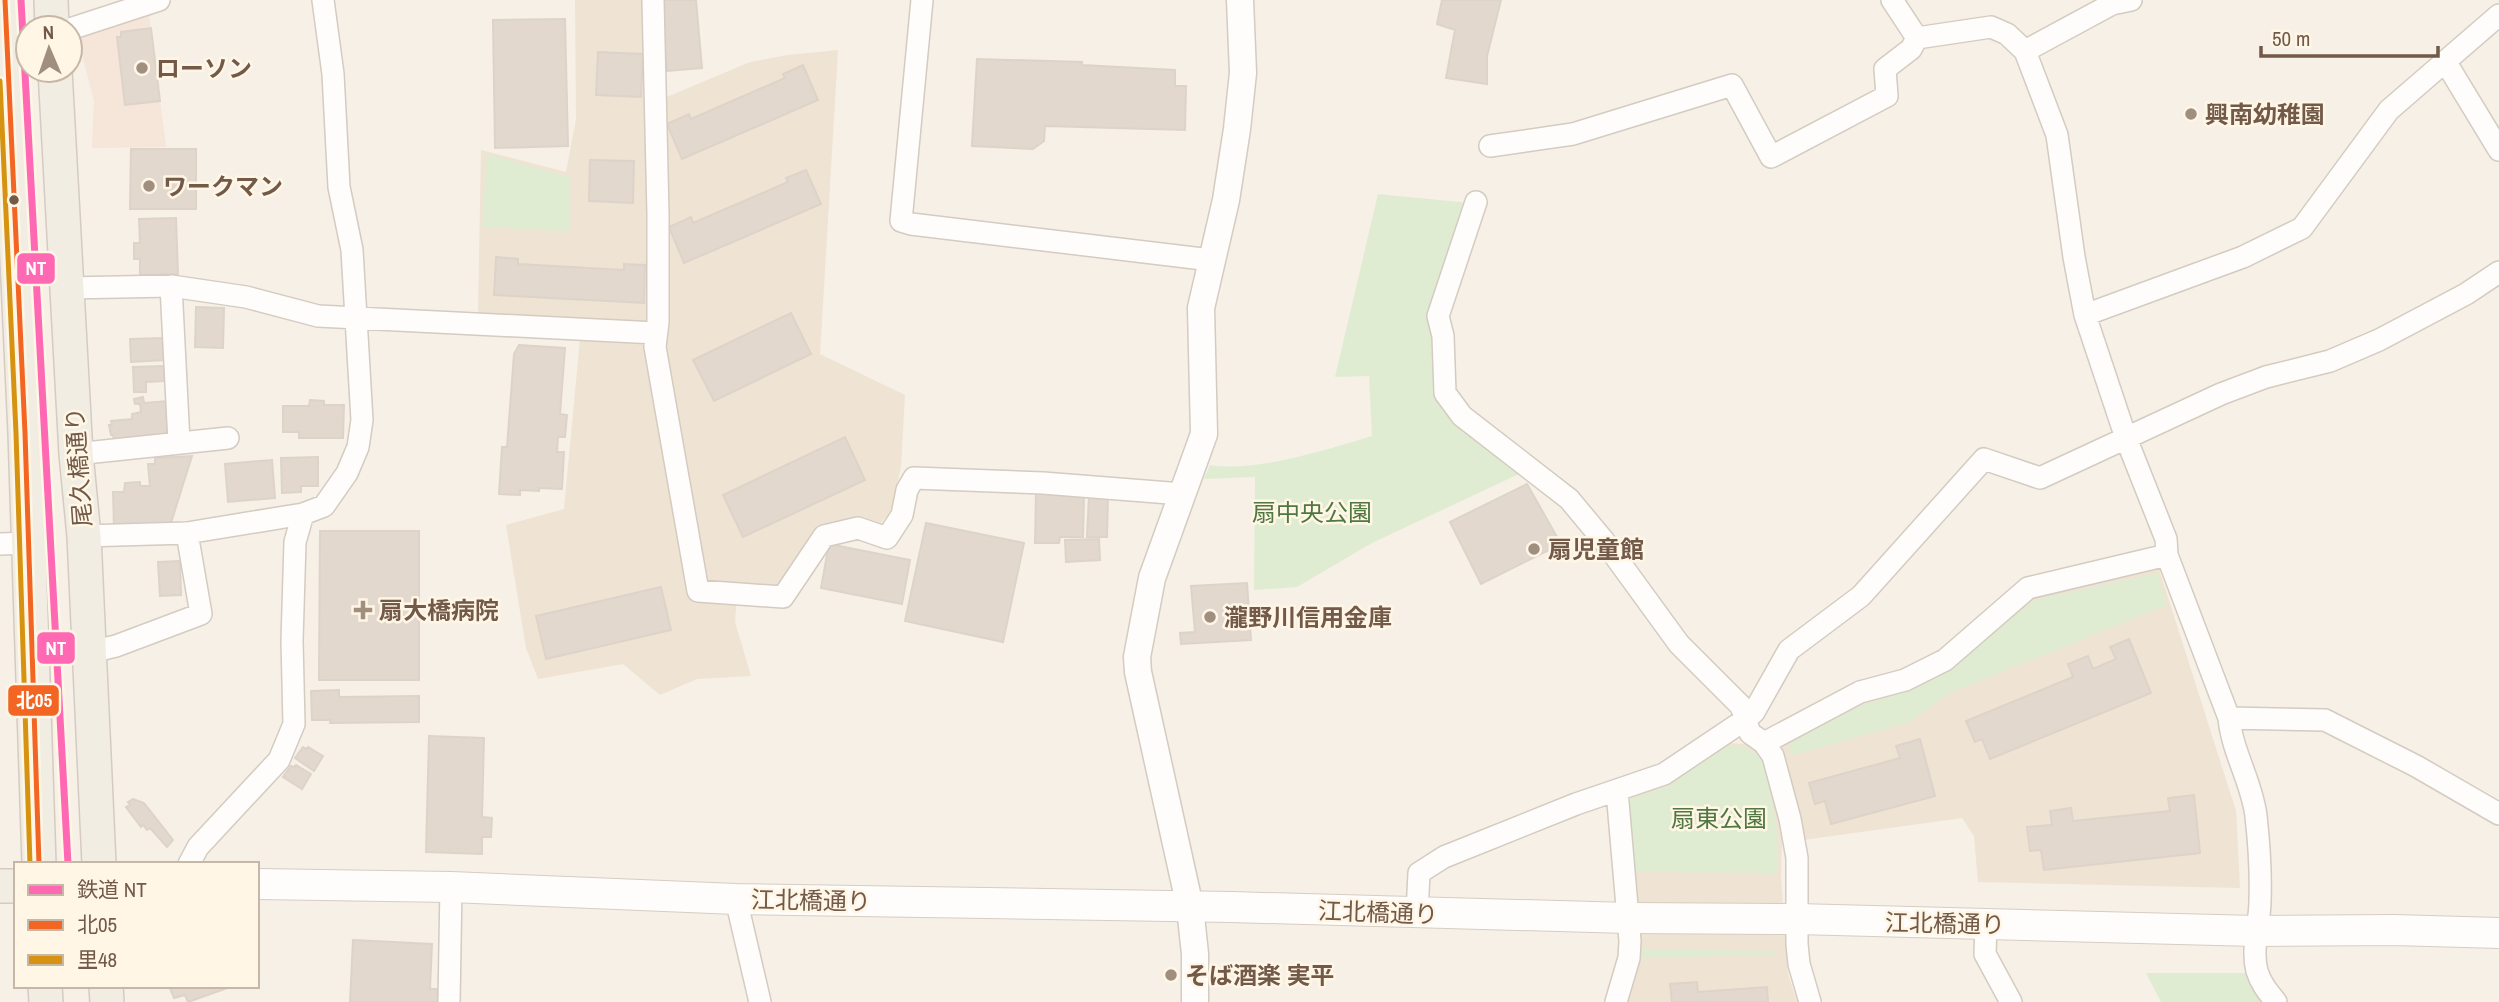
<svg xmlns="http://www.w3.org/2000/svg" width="2499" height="1002" font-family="'Archivo Narrow','Noto Sans JP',sans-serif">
	<rect width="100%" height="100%" fill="#f6f0e6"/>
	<path fill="#efe3d3" d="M 575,0 L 642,0 L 647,52 L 648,105 L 750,62 L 788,55 L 838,50 L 820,354 L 905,395 L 901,466 L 892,509 L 881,523 L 860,516 L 817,525 L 776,586 L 738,583 L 735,622 L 751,676 L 697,679 L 660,695 L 623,664 L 538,679 L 526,648 L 506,525 L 564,509 L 582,318 L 478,313 L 481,150 L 566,172 L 576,119 Z
		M 2159,569 L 2236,811 L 2240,888 L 1978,882 L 1974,836 L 1962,818 L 1803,840 L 1782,840 L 1781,876 L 1788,974 L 1797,1002 L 1625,1002 L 1624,804 L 1628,797 L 1664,784 L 1726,743 L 1746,744 L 1761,754 L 2033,598 Z"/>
	<path fill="#f6e5d9" d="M 149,15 L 166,147 L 92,148 L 94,101 L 78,39 Z"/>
	<path fill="#e0ecd1" d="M 487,154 L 569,177 L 570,231 L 482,227 Z
		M 1378,194 L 1470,203 L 1435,340 L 1437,397 L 1521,473 L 1372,543 L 1297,587 L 1254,590 L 1255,477 L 1204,479 L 1210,465 C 1254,473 1329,449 1372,436 L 1369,376 L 1335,377 Z
		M 2157,573 L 2167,605 L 1952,692 L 1909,722 L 1791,756 L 1789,741 L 1862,705 L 1918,688 L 1952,666 L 2034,600 Z
		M 1726,746 L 1745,747 L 1763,758 C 1771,796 1782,833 1777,873 L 1634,872 L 1629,799 L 1666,787 Z
		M 1638,949 L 1777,951 L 1774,955 L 1643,958 Z
		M 2146,973 L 2246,973 L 2255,991 L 2264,1002 L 2161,1002 Z"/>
	<path fill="#e2d8ce" stroke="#ded3c9" stroke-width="2" d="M 660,0 L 696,0 L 702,68 L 667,71 Z
		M 1442,0 L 1501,0 L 1487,56 L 1487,84 L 1446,78 L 1455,30 L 1437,24 Z
		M 565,19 L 568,146 L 495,148 L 493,20 Z
		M 151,28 L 160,101 L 125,105 L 117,37 L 121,37 L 121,32 Z
		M 598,52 L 643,54 L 641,97 L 596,95 Z
		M 977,59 L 1082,62 L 1082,65 L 1175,70 L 1175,86 L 1186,86 L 1185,130 L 1045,126 L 1044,141 L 1033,149 L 972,146 Z
		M 803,65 L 818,100 L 682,159 L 667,124 L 689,114 L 691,119 L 785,78 L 783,74 Z
		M 131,149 L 196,149 L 196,209 L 130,209 Z
		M 590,160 L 634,161 L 633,203 L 589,201 Z
		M 806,170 L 821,204 L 684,263 L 669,227 L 691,217 L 693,223 L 788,182 L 786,178 Z
		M 176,218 L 178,274 L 140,275 L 140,259 L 134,259 L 134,243 L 140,243 L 139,219 Z
		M 496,257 L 518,259 L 518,264 L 624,270 L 624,264 L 645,265 L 644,303 L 494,295 Z
		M 196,307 L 224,308 L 223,348 L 195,347 Z
		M 791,313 L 811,354 L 714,401 L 693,360 Z
		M 164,338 L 165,360 L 131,362 L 130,339 Z
		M 519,345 L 565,348 L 560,414 L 567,415 L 565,437 L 558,437 L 557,452 L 564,452 L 562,489 L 539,488 L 539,491 L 520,490 L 520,495 L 499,494 L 502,447 L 507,447 L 514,354 Z
		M 164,366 L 164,381 L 146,382 L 146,392 L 134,392 L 133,367 Z
		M 143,397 L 144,403 L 168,401 L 171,417 L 166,417 L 169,435 L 114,439 L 113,435 L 111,435 L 109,425 L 112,425 L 111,421 L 132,419 L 132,414 L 141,412 L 140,404 L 135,404 L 134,399 Z
		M 310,400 L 324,401 L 324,405 L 344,405 L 343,438 L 299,438 L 299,432 L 283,432 L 283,406 L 309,406 Z
		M 845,437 L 865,480 L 743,537 L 723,495 Z
		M 192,456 L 170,526 L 114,528 L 113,492 L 124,492 L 125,483 L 140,482 L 140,486 L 150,486 L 148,464 L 155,464 L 155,458 Z
		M 318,457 L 318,486 L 301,486 L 301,492 L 282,493 L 281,458 Z
		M 272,460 L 275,498 L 228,502 L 225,464 Z
		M 1527,484 L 1561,544 L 1481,584 L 1450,522 Z
		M 1036,493 L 1084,494 L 1083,537 L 1060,537 L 1059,543 L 1035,543 Z
		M 1089,495 L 1108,495 L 1107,537 L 1087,537 Z
		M 926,523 L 1024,543 L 1003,642 L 905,621 Z
		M 320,531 L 419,531 L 419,680 L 319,680 Z
		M 1099,539 L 1100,560 L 1066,562 L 1065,540 Z
		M 829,544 L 910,560 L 902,604 L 821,588 Z
		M 180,561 L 181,595 L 160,596 L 158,562 Z
		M 1247,583 L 1251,640 L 1181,644 L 1180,633 L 1195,632 L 1191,586 Z
		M 661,587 L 671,630 L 546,659 L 536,616 Z
		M 2129,639 L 2151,693 L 1990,759 L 1982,739 L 1975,742 L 1966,721 L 2073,677 L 2068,664 L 2088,656 L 2093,669 L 2116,659 L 2110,647 Z
		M 339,690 L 339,697 L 419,696 L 419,722 L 330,723 L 331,720 L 312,720 L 311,691 Z
		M 429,736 L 484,738 L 482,817 L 492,818 L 491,837 L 482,837 L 482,854 L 426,852 Z
		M 1920,739 L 1935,796 L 1831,824 L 1825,801 L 1815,804 L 1809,783 L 1900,758 L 1896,746 Z
		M 303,747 L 306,749 L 308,747 L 323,756 L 314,771 L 295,758 Z
		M 296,765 L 311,774 L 302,789 L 283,777 L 291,766 L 294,767 Z
		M 2194,795 L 2200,853 L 2044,870 L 2041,850 L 2030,851 L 2027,827 L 2052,825 L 2050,811 L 2071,808 L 2073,821 L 2170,811 L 2168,798 Z
		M 133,799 L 144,803 L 173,840 L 167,847 L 150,828 L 147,830 L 143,825 L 141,827 L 126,807 L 130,805 L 128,802 Z
		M 353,940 L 432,944 L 430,989 L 438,989 L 438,1002 L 350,1002 Z
		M 1697,982 L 1698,992 L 1767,987 L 1768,1002 L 1672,1002 L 1670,984 Z
		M 169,986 L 233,986 L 188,1002 L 185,995 L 174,998 Z"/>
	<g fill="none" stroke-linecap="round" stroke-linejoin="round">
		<defs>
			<path id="minor" d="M 653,0 L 658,214 L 658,322 L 655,347 L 698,591 L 783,597 L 824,536 L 858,528 L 887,538 L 902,515 L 907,490 L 914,478 L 1043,483 L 1182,494
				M 922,0 L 901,221 L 911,224 L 1211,260
				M 1892,0 L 1917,38 L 1991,27 L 2007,34 L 2025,51 L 2057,135 L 2074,257 L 2085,315 L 2126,438 L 2166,539 L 2167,555 L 2229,718 C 2232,752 2252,782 2256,816 C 2259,843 2261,874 2260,901 C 2260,923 2251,949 2257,971 C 2261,984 2268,992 2276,1002
				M 70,29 L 159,0
				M 2025,51 L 2112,4 L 2131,0
				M 2445,61 L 2499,150
				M 1490,146 L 1573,134 L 1732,85 L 1771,157 L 1887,96 L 1885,69 L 1911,49 L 1917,38
				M 1476,202 L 1438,316 L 1443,336 L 1445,393 L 1462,416 L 1569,499 L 1604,541 L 1679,644 L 1741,706 L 1750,733 L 1764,743 L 1773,756 L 1790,819 L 1797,858 L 1797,944 L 1799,964 L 1810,1002
				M 171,286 L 179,442
				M 67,288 L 171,286 L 246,297 L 318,316 L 656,333
				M 2085,315 L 2243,257 L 2302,228 L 2389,110 L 2499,15
				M 76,454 L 228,438
				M 84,536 L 187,533 L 303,514 L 324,506 L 347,473 L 358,447 L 362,420 L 352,250 L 339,187 L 333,74 L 323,0
				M 0,544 L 29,543
				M 90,652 L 116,646 L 201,614 L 187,533
				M 2229,718 L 2325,720 L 2416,766 L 2499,814
				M 1764,743 L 1860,692 L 1905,680 L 1945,660 L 2028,588 L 2167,555
				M 189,864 L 198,847 L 279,760 L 294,724 L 292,641 L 295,542 L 303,514
				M 736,899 L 760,1002
				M 1417,913 L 1419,873 L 1444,857 L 1576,804 L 1664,774 L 1746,719 L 1754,712 L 1789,650 L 1861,596 L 1984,459 L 2040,478 L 2221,394 L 2266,377 L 2330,361 L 2379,340 L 2466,294 L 2499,272
				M 1986,924 L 1985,954 L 2011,1002
				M 449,1002 L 451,887
				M 1616,1002 L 1629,958 L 1630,941 L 1617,791"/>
			<path id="tertiary" d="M 1195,1002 L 1195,954 L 1190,907 L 1138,672 L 1137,657 L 1152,578 L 1204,434 L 1201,308 L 1226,200 L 1237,129 L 1243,73 L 1240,0"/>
			<path id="secondary" d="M 257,884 L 451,887 L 736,899 L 1231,907 L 1628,918 L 1797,919 L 2256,931 L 2394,930 L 2499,933"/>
			<path id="primary" d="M 5,0 L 25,433 L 39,864
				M 51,0 L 52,28
				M 55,70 L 76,454 L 84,536 L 99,864
				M 0,886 L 16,886
				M 45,986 L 46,1002
				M 106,986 L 107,1002"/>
		</defs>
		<use href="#minor" stroke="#d4cbc1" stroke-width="24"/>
		<use href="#tertiary" stroke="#d4cbc1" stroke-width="29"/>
		<use href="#secondary" stroke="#d6cdc3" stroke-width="32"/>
		<use href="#primary" stroke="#d5cbc4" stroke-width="36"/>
		<use href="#minor" stroke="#fefdfb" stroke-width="21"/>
		<use href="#tertiary" stroke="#fefdfb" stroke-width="26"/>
		<use href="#secondary" stroke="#fefdfb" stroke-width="30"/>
		<use href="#primary" stroke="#f1ede3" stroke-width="33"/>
		<defs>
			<path id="bus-1" d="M 5,0 L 25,433 L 39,864"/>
			<path id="bus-2" d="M 0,81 L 16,433 L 30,864"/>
		</defs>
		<use href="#bus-1" stroke="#fff6e6" stroke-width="10"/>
		<use href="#bus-2" stroke="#fff6e6" stroke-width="10"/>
		<use href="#bus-1" stroke="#f26522" stroke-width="5"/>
		<use href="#bus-2" stroke="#d69312" stroke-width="5"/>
		<defs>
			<path id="rail-1" d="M 21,0 L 68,864"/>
		</defs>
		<use href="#rail-1" stroke="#fff6e6" stroke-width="12"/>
		<use href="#rail-1" stroke="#ff69b4" stroke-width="7"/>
	</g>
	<g fill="#a08e7f" stroke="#fff6e6" stroke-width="2.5">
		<circle cx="142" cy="68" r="7"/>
		<circle cx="2191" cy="114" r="7"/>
		<circle cx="149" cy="186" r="7"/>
		<circle cx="1534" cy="549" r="7"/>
		<path d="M359.5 599.5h7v7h7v7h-7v7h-7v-7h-7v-7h7z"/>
		<circle cx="1210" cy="617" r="7"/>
		<circle cx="1171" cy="975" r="7"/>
	</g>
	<circle fill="#725948" stroke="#fff6e6" stroke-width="2.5" cx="14" cy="200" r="6"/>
	<g text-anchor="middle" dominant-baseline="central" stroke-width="5" stroke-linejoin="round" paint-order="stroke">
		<g font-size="24" font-weight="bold" fill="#725948" stroke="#fff6e6" text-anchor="start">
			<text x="156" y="68">ローソン</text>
			<text x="2205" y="114">興南幼稚園</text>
			<text x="163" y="186">ワークマン</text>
			<text x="1548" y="549">扇児童館</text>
			<text x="379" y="610">扇大橋病院</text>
			<text x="1224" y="617">瀧野川信用金庫</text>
			<text x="1185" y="975">そば酒楽 実平</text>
		</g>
		<g font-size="24" fill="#725948" stroke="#fff6e6">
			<text transform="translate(78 467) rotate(-94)">尾久橋通り</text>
			<text transform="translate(811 900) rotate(1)">江北橋通り</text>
			<text transform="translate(1378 912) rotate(2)">江北橋通り</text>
			<text transform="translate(1945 923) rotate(1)">江北橋通り</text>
		</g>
		<g font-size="24" fill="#4e7840" stroke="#fff6e6">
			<text x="1312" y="512">扇中央公園</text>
			<text x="1719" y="818">扇東公園</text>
		</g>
	</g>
	<g stroke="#fff6e6" stroke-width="2.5">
		<rect x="16" y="252" width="40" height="33" rx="7" fill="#ff69b4"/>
		<rect x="36" y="631" width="40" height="34" rx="7" fill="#ff69b4"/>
		<rect x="7" y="684" width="53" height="33" rx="7" fill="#f26522"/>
	</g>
	<g font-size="19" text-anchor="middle" font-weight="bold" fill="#fff">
		<text x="36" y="275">NT</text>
		<text x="56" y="655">NT</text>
		<text x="34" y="707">北05</text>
	</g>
	<rect x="14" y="862" width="245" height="126" fill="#fff6e6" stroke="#c7b7a7" stroke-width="2"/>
	<rect x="28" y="885" width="35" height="10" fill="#ff69b4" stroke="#c7b7a7" stroke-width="2"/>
	<text x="77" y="897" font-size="21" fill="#725948">鉄道 NT</text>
	<rect x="28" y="920" width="35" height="10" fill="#f26522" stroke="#c7b7a7" stroke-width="2"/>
	<text x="77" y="932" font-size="21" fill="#725948">北05</text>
	<rect x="28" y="955" width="35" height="10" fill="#d69312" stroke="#c7b7a7" stroke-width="2"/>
	<text x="77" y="967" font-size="21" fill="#725948">里48</text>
	<g transform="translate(49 49) rotate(358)"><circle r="33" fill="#fff6e6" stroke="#c7b7a7" stroke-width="2"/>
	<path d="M0-5L12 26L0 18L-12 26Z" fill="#a08e7f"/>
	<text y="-10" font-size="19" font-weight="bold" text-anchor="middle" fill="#725948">N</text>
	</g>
	<path d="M2261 46v10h177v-10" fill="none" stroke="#725948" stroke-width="3.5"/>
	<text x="2272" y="46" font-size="21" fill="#725948" stroke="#fff6e6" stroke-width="5" paint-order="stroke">50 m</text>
</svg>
